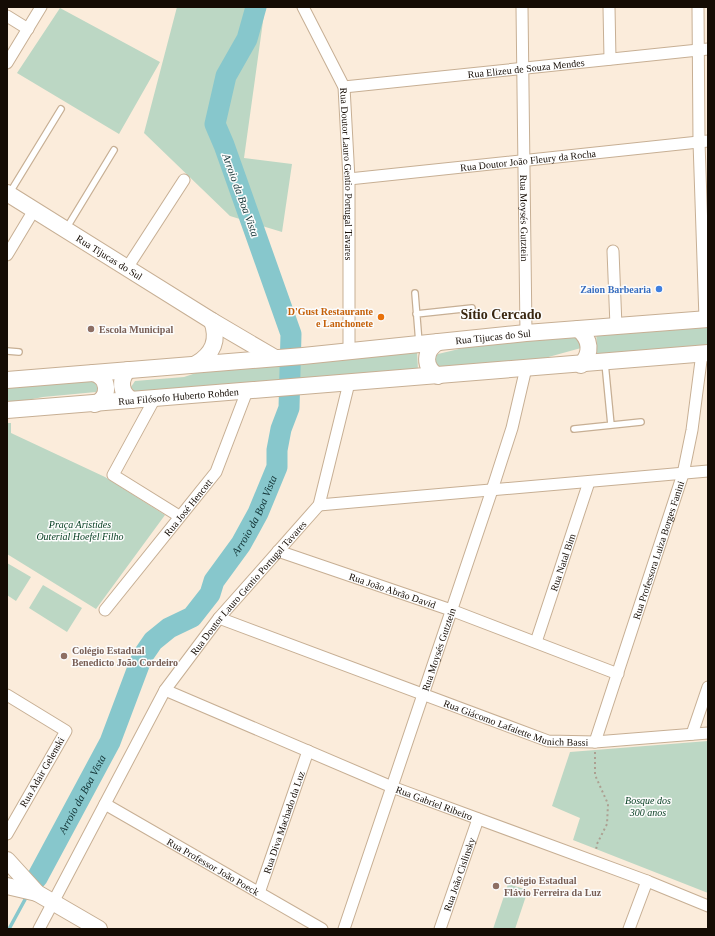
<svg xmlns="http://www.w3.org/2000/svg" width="715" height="936" font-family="'Times New Roman',serif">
	<rect width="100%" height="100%" fill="#fbecdb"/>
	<path fill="#bcd7c4" d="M 177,7 L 265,7 L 244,158 L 292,164 L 282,232 L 230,216 L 144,133 Z
		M 60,8 L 160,62 L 119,134 L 17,73 Z
		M 708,325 L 708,346 L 592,356 L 597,343 L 596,334 Z
		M 580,337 L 581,348 L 534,361 L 438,369 L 434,359 L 438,354 L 480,344 Z
		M 417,351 L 418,370 L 136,393 L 131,387 L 135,381 L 184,377 L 205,370 Z
		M 94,381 L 98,388 L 96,392 L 43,397 L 7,404 L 7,388 Z
		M 7,423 L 11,423 L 11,433 L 105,477 L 165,515 L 96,609 L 7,554 Z
		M 7,563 L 31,577 L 16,601 L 7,595 Z
		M 43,585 L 82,608 L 67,632 L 29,608 Z
		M 708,741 L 708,893 L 573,840 L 580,818 L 552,806 L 570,752 Z
		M 508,884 L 528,890 L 515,929 L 493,929 Z"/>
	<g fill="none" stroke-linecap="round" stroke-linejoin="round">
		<path stroke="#87c7cc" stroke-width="3.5" d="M 9,929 L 28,894"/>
		<path stroke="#87c7cc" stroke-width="21" id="s1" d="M 37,878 L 110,742 L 142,657 L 153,641 L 169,628 L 192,617 L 210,594 L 214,581 L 241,544 L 258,513 L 277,467 L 277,450 L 281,429 L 289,408 L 291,334 L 224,145 L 215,124 L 226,76 L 247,39 L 256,7"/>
		<defs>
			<path id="lane" d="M 9,194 L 61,109
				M 66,229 L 114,150
				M 415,293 L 419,343
				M 416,314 L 472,308
				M 7,351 L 19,352
				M 605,363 L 611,425
				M 574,429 L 641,422"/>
			<g id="street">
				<path id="s2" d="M 303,7 L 344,87 L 349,179 L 349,351"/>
				<path id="s3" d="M 522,7 L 526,333"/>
				<path d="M 609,7 L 610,59"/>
				<path d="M 698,7 L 699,142 L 705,319"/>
				<path d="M 7,16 L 28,29"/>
				<path d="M 7,63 L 41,7"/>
				<path id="s4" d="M 344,87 L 708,49"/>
				<path id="s5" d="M 349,179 L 708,141"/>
				<path d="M 613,251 L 616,326"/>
				<path d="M 7,255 L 34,210"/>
				<path d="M 127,268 L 184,180"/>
				<path d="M 155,398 L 113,475 L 179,516"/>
				<path d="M 319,505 L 708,471"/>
				<path id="s6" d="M 278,551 L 451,610 L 618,674"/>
				<path id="s7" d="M 105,610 L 216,472 L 247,391"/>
				<path id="s8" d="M 219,618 L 548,741 L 595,742 L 708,733"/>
				<path id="s9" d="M 536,642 L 589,482"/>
				<path id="s10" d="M 165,690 L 392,787 L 647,881 L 708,906"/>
				<path d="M 7,695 L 66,731 L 7,834"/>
				<path d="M 692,734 L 708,687"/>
				<path id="s11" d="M 595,742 L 683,474 L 692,430 L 702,353"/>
				<path id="s12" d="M 105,804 L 322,929"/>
				<path id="s13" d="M 259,893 L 308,751"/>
				<path id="s14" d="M 39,929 L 165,690 L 219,618 L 319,505 L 349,383"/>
				<path id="s15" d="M 344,929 L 492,490 L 512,428 L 526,368"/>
				<path id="s16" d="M 440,929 L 478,819"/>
				<path d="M 629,929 L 647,881"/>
			</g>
			<g id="secondary">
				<path id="s17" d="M 7,193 L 212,321 L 275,358"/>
				<path d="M 578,329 C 591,339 592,353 581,365"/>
				<path d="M 438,342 C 424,351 423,367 438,376"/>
				<path d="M 196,364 C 213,354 219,340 212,321"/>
				<path d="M 128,370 C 119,380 120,393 132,400"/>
				<path d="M 93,373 C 109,377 111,397 95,404"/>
				<path id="s18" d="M 7,380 L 303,356 L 526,333 L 708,319"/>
				<path id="s19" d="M 7,410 L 708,353"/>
				<path d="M 7,860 L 37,893 L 99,929"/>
				<path d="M 7,886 L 37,893"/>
			</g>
		</defs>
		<use href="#lane" stroke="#c7af94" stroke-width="8"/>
		<use href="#street" stroke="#c7af94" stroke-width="13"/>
		<use href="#secondary" stroke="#c7af94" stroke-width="18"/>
		<path stroke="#ac9f91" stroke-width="2" stroke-dasharray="2 3" stroke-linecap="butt" d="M 595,752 L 595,775 L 608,804 L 607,824 L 597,844 L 596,850"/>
		<use href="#lane" stroke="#fff" stroke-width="5.5"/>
		<use href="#street" stroke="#fff" stroke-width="11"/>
		<use href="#secondary" stroke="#fff" stroke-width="16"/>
	</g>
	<circle fill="#3f7fe0" stroke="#fcfcfc" stroke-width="1.5" cx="659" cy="289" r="4"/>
	<circle fill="#e8710a" stroke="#fcfcfc" stroke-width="1.5" cx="381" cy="317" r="4"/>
	<g fill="#8d6e63" stroke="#fcfcfc" stroke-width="1.5">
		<circle cx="91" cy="329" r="4"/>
		<circle cx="64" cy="656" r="4"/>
		<circle cx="496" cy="886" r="4"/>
	</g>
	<g text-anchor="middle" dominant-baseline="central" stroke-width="3" stroke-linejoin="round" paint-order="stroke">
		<g font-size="10" fill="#150c04" stroke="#fcfcfc">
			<text stroke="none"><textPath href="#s4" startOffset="183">Rua Elizeu de Souza Mendes</textPath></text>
			<text stroke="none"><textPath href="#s5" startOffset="180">Rua Doutor João Fleury da Rocha</textPath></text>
			<text stroke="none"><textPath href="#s2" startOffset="177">Rua Doutor Lauro Gentio Portugal Tavares</textPath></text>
			<text stroke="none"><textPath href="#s3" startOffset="211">Rua Moysés Gutztein</textPath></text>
			<text stroke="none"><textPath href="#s17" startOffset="121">Rua Tijucas do Sul</textPath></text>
			<text stroke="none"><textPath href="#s18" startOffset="488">Rua Tijucas do Sul</textPath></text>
			<text stroke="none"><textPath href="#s19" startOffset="172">Rua Filósofo Huberto Rohden</textPath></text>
			<text stroke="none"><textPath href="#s7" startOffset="132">Rua José Hencott</textPath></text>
			<text stroke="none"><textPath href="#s11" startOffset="202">Rua Professora Luiza Borges Fanini</textPath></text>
			<text stroke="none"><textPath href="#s9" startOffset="84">Rua Natal Bim</textPath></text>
			<text stroke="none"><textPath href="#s14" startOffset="402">Rua Doutor Lauro Gentio Portugal Tavares</textPath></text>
			<text stroke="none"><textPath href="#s6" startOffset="121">Rua João Abrão David</textPath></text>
			<text stroke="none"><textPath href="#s15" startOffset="295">Rua Moysés Gutztein</textPath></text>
			<text stroke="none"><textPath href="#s8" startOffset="316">Rua Giácomo Lafaiette Munich Bassi</textPath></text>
			<text transform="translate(42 772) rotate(-60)">Rua Adair Gelenski</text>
			<text stroke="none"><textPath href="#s10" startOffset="292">Rua Gabriel Ribeiro</textPath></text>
			<text stroke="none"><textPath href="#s13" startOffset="75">Rua Diva Machado da Luz</textPath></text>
			<text stroke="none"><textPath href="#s12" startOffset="125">Rua Professor João Poeck</textPath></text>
			<text stroke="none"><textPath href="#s16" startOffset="58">Rua João Cislinsky</textPath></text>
		</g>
		<g font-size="10" font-weight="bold" fill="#366cbe" stroke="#fcfcfc" text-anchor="end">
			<text x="651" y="289">Zaion Barbearia</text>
		</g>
		<g font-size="10" font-weight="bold" fill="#c56008" stroke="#fcfcfc" text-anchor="end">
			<text x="373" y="311">D'Gust Restaurante<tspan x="373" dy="12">e Lanchonete</tspan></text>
		</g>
		<g font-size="10" font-weight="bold" fill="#785e54" stroke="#fcfcfc" text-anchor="start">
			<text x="99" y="329">Escola Municipal</text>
			<text x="72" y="650">Colégio Estadual<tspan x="72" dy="12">Benedicto João Cordeiro</tspan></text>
			<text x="504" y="880">Colégio Estadual<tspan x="504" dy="12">Flávio Ferreira da Luz</tspan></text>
		</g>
		<g font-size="10" font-style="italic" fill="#003a1d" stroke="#fcfcfc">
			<text x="80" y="524">Praça Aristides<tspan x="80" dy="12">Outerial Hoefel Filho</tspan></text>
			<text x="648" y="800">Bosque dos<tspan x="648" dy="12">300 anos</tspan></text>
		</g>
		<g font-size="11" font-style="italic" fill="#133436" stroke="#fcfcfc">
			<text transform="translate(241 195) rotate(70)">Arroio da Boa Vista</text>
			<text stroke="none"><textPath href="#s1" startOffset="431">Arroio da Boa Vista</textPath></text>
			<text stroke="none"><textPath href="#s1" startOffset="95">Arroio da Boa Vista</textPath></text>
		</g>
		<g font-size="14" font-weight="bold" fill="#39260f" stroke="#fcfcfc">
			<text x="501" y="314">Sítio Cercado</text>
		</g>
	</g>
	<rect width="715" height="936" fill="none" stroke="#150c04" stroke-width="16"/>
</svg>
